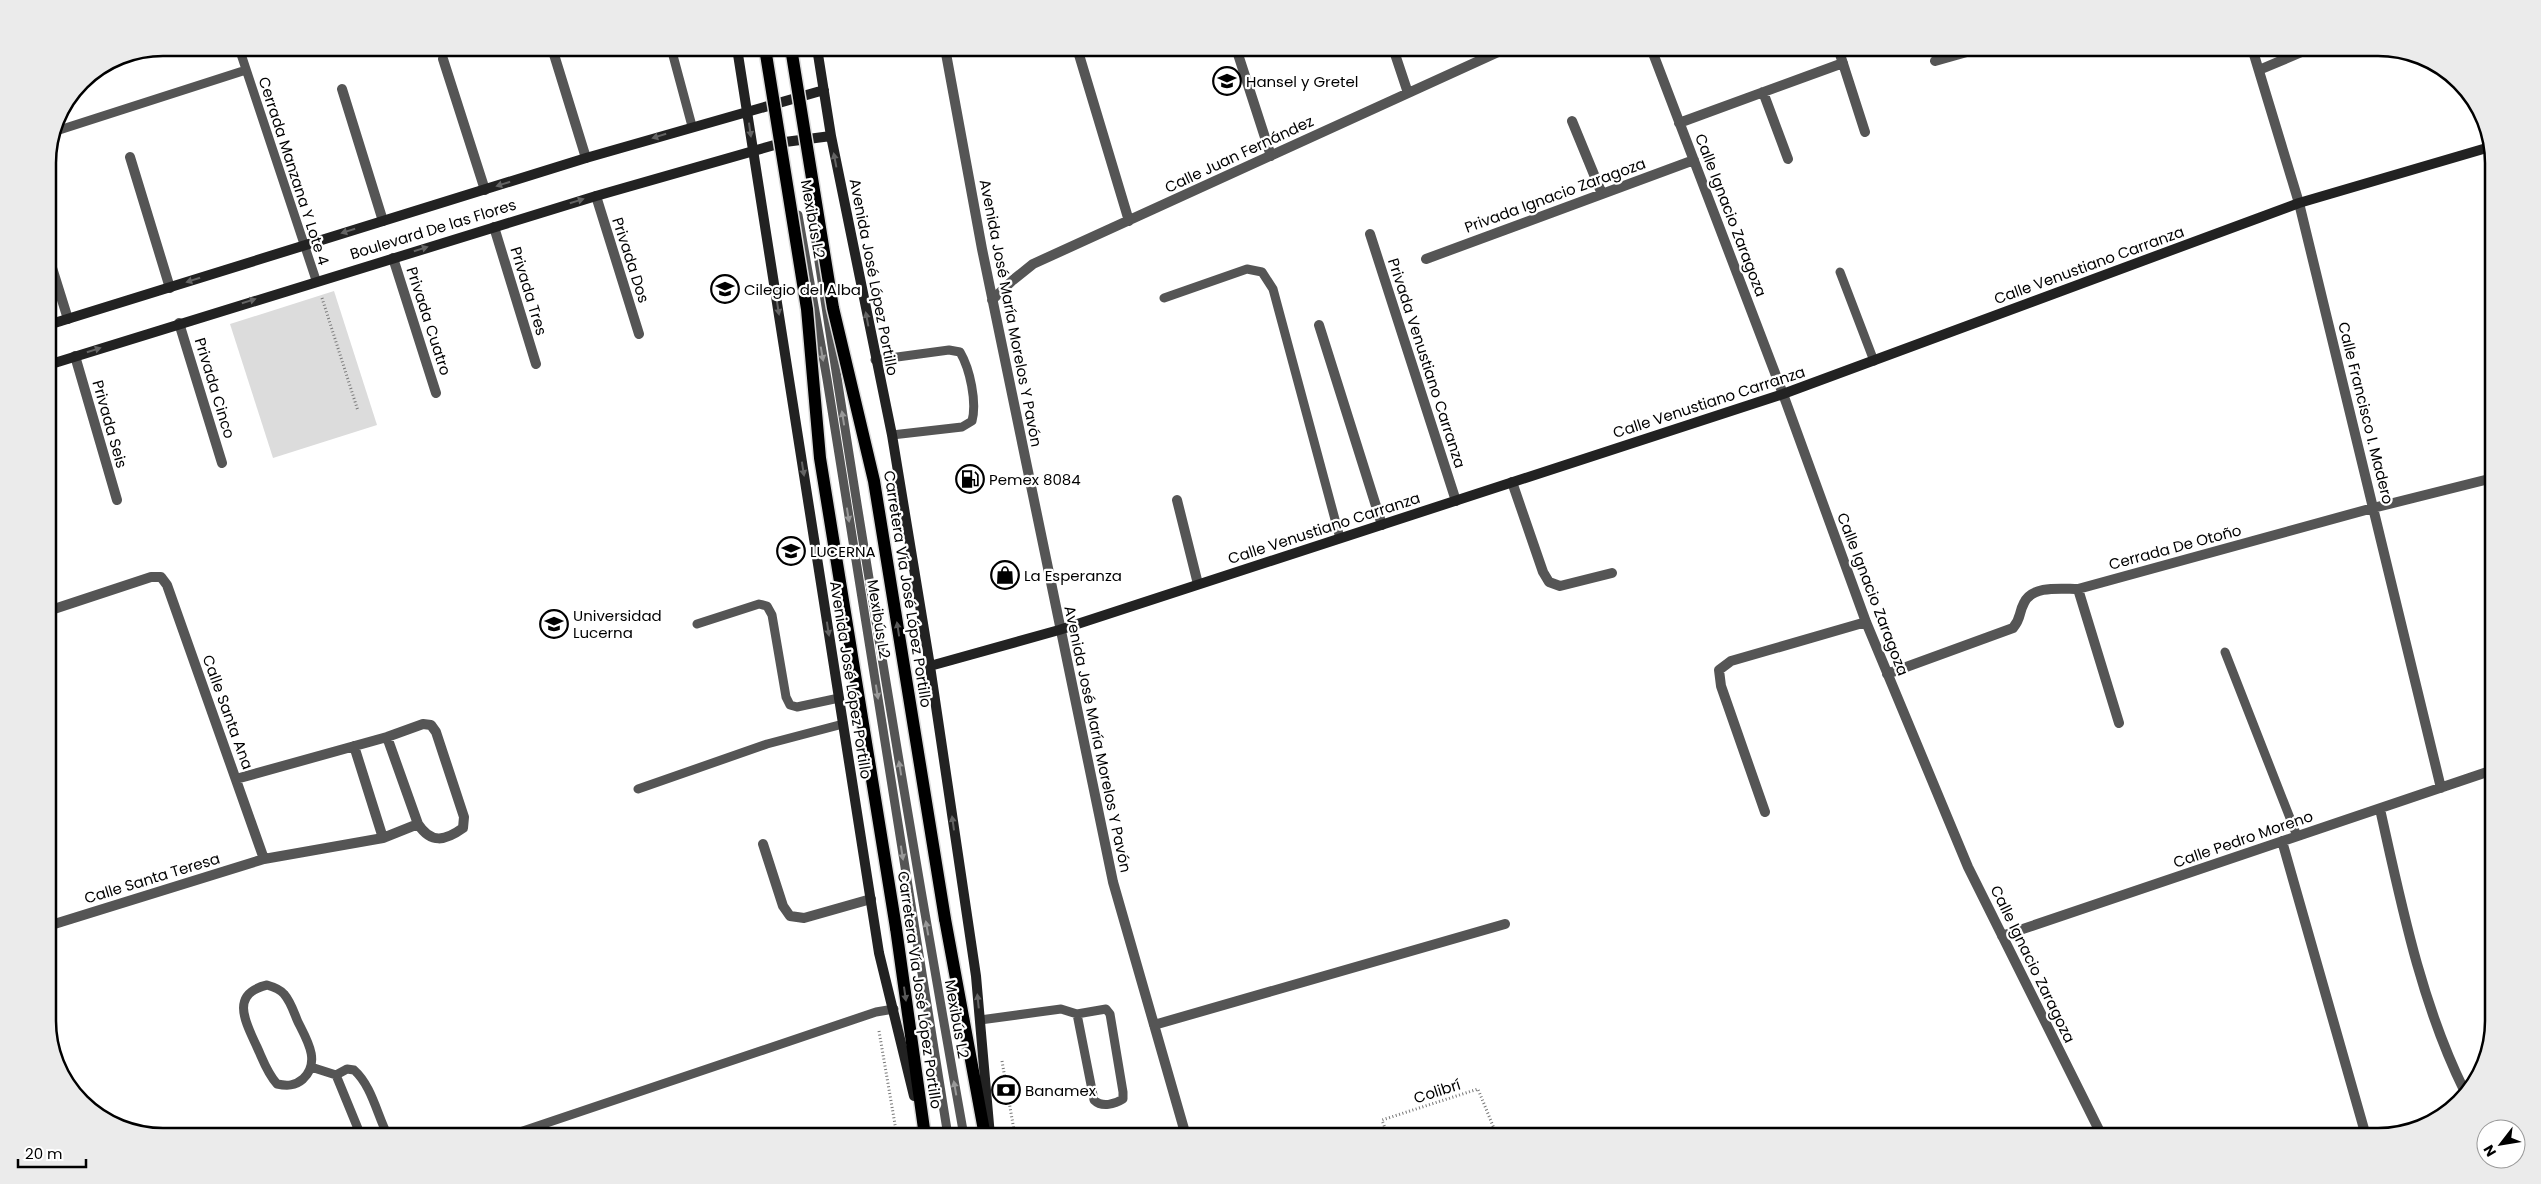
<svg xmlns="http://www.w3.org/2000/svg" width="2541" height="1184" font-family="Poppins,sans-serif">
	<rect width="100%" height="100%" fill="#fff"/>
	<path fill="#dcdcdc" d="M 334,291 L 377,425 L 273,458 L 230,324 Z"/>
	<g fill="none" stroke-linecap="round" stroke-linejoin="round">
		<defs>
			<path id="primary" d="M 945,919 L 985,1136
				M 896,928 L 925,1136"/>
		</defs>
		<use href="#primary" stroke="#dbdbdb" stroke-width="15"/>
		<path stroke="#777" stroke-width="3" stroke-dasharray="1 2.5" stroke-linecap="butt" d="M 322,298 L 358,411
			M 879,1031 L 897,1136
			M 1002,1061 L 1015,1136
			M 1388,1136 L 1382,1120 L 1478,1089 L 1497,1136"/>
		<path stroke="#555" stroke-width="9" d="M 239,48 L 316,280
			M 671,48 L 692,126
			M 53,132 L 246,70
			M 811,209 C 858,519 909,828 964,1136
			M 798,215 L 827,379 L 948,1136
			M 1840,272 L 1874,361
			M 1164,298 L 1247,269 L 1262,272 L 1273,289 L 1340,538
			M 875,360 L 949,350 L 960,352 C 970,369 977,402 972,421 L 962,427 L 892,435
			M 697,624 L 759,604 L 767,606 L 772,615 L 786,697 L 790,705 L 797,707 L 839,698
			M 2225,652 L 2297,836
			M 638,789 L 767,744 L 843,724
			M 267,985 C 274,987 280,989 284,994 C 291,1002 294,1013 298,1022 C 307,1040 321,1062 303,1079 C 295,1086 287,1086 277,1084 C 267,1073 263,1060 257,1047 C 246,1023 229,994 267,985 Z
			M 980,1020 L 1061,1009 L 1077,1014 L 1106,1009 L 1110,1014 L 1123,1092 L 1123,1099 C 1115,1104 1102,1108 1094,1100 L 1077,1014
			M 311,1067 L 336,1075 L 361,1136
			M 336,1075 L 347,1069 L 354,1070 C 372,1086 377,1115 388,1136
			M 508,1136 L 876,1012 L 894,1009"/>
		<path stroke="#555" stroke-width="10" d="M 552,48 L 586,158
			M 945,48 L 982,249 L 1113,882 L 1186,1136
			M 1077,48 L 1129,221
			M 1236,48 L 1271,156
			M 1393,48 L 1408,93
			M 1651,48 L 1783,394 L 1866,622 L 1968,867 L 2102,1136
			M 1838,48 L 1865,132
			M 2252,48 L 2299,203 L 2441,788
			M 443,59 L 485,190
			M 1935,61 L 1981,48
			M 2259,70 L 2311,48
			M 342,89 L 383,221
			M 1763,92 L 1788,159
			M 1572,121 L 1602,194
			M 1679,123 L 1843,63
			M 130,157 L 170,288
			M 596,196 L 639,334
			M 494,227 L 536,364
			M 1370,234 L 1456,501
			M 48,255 L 68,319
			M 393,258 L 436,393
			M 1426,259 L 1694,160
			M 992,300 L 1013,280 L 1033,264 L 1507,48
			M 179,323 L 222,463
			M 1319,325 L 1382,525
			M 75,356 L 117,500
			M 1512,482 L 1543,572 L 1549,582 L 1560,586 L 1612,573
			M 1177,500 L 1198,584
			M 2078,589 L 2119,723
			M 48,611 L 151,577 L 161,577 L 167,585 L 264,859
			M 1887,674 L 2013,628 C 2022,617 2018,614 2024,603 C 2032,585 2061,589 2078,589 L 2373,508 L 2493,478
			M 236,779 L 387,737 L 423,724 L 431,725 L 436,732 L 464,817 L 463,828 C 445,841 431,844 418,824 L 387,737
			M 2380,809 C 2401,903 2421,1003 2464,1090
			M 1765,812 L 1721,686 L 1719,670 L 1731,661 L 1866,622
			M 383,838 L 418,824
			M 2282,841 L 2366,1136
			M 763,844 L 783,906 L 790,916 L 804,918 L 871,899
			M 48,926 L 264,859 L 383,838 L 354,746
			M 2002,936 L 2493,770
			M 1154,1025 L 1505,924"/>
		<path stroke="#222" stroke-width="10" d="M 737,48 L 879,953 L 914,1096
			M 817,48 L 831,136 L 892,435 L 930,666 L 976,976 L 990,1136
			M 48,325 L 586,158 L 824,90
			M 48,365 L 596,196 L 785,142 L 831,136
			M 930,666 L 1059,630 L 1783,394 L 2299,203 L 2490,147"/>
		<use href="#primary" stroke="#000" stroke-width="12"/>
		<defs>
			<path id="primary-bridge" d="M 765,48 L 807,309 L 820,458 L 896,928
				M 791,48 L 833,308 L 874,481 L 945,919"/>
		</defs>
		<use href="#primary-bridge" stroke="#dbdbdb" stroke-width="15" stroke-linecap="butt"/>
		<use href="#primary-bridge" stroke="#000" stroke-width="12"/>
	</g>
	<defs><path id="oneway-solid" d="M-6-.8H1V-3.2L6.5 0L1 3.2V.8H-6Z" transform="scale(1.25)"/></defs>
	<g fill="#646464">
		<use href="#oneway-solid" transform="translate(750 130) rotate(82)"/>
		<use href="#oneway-solid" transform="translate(659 136) rotate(163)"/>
		<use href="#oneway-solid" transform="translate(835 160) rotate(-101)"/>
		<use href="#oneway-solid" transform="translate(503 184) rotate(163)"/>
		<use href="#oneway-solid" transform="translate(577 201) rotate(-17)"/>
		<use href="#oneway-solid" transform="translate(348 231) rotate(163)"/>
		<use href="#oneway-solid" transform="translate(421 249) rotate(-17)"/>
		<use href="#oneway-solid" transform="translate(193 280) rotate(162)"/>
		<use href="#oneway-solid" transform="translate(249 301) rotate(-17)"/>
		<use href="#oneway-solid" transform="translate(778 308) rotate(81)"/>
		<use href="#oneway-solid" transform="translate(867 319) rotate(-101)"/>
		<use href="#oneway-solid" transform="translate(94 350) rotate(-18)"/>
		<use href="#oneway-solid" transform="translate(803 469) rotate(81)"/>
		<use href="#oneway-solid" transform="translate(828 629) rotate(81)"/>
		<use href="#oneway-solid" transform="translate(953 823) rotate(-98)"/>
		<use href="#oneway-solid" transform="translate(978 1001) rotate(-96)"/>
	</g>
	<g fill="#999">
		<use href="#oneway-solid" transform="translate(822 354) rotate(80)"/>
		<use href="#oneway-solid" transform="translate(843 418) rotate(-99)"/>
		<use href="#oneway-solid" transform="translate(848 515) rotate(81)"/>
		<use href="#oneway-solid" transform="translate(877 692) rotate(81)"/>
		<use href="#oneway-solid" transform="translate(900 768) rotate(-99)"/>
		<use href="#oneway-solid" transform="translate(902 853) rotate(81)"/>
		<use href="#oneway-solid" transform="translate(927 928) rotate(-100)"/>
		<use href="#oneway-solid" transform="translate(955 1088) rotate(-100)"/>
	</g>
	<g fill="#595959">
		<use href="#oneway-solid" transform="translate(898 629) rotate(-99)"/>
		<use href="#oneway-solid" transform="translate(905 994) rotate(82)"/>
	</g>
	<defs>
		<symbol id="school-ring" viewBox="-11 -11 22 22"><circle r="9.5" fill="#fff" stroke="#000" stroke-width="1.5"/><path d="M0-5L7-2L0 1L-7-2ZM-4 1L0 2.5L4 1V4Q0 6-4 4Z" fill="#000"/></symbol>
		<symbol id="fuel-ring" viewBox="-11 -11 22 22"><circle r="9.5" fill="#fff" stroke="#000" stroke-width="1.5"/><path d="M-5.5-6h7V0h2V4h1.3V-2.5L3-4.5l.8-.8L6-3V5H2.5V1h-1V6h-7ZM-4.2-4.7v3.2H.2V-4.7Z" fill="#000"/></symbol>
		<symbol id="shop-ring" viewBox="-11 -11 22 22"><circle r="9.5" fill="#fff" stroke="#000" stroke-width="1.5"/><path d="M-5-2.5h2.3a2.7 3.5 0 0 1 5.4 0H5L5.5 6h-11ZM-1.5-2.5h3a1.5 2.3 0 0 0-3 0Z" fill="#000"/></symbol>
		<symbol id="bank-ring" viewBox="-11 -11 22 22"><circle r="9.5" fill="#fff" stroke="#000" stroke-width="1.5"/><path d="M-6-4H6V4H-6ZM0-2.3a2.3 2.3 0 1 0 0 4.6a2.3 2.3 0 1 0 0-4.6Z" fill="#000"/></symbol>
	</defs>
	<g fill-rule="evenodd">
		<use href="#school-ring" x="1211" y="65" width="32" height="32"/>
		<use href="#school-ring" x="709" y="273" width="32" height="32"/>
		<use href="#fuel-ring" x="954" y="463" width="32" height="32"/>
		<use href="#school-ring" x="775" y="535" width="32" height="32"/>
		<use href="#shop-ring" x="989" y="559" width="32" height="32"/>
		<use href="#school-ring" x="538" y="608" width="32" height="32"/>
		<use href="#bank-ring" x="990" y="1074" width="32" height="32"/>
	</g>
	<g text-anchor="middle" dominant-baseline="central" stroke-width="4.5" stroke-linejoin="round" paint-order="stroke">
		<g font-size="15" fill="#000" stroke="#fff" text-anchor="start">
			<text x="1246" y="81">Hansel y Gretel</text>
			<text x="744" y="289">Cilegio del Alba</text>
			<text x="989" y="479">Pemex 8084</text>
			<text x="810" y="551">LUCERNA</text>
			<text x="1024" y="575">La Esperanza</text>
			<text x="573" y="615">Universidad<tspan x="573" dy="17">Lucerna</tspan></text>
			<text x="1025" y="1090">Banamex</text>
		</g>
		<g font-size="15" fill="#000" stroke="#fff">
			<text transform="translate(1239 154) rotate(-25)">Calle Juan Fernández</text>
			<text transform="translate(294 171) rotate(72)">Cerrada Manzana Y Lote 4</text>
			<text transform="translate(1555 195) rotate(-20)">Privada Ignacio Zaragoza</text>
			<text transform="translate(1731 215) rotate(69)">Calle Ignacio Zaragoza</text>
			<text transform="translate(813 219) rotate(80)">Mexibús L2</text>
			<text transform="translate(433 229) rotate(-17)">Boulevard De las Flores</text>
			<text transform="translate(631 260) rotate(72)">Privada Dos</text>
			<text transform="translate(2089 265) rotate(-20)">Calle Venustiano Carranza</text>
			<text transform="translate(874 277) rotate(79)">Avenida José López Portillo</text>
			<text transform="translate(529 291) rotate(73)">Privada Tres</text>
			<text transform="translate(1011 313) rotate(79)">Avenida José María Morelos Y Pavón</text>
			<text transform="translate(429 321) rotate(72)">Privada Cuatro</text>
			<text transform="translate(1427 363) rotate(72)">Privada Venustiano Carranza</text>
			<text transform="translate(215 388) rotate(73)">Privada Cinco</text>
			<text transform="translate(1709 402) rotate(-18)">Calle Venustiano Carranza</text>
			<text transform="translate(2366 413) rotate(76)">Calle Francisco I. Madero</text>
			<text transform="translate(110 424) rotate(74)">Privada Seis</text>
			<text transform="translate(1324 528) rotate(-18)">Calle Venustiano Carranza</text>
			<text transform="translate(2175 547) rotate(-15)">Cerrada De Otoño</text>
			<text transform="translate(908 589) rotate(81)">Carretera Vía José López Portillo</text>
			<text transform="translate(1873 594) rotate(69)">Calle Ignacio Zaragoza</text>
			<text transform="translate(879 619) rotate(81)">Mexibús L2</text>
			<text transform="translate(851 680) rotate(81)">Avenida José López Portillo</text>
			<text transform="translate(228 712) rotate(70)">Calle Santa Ana</text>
			<text transform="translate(1098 739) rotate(78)">Avenida José María Morelos Y Pavón</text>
			<text transform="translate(2243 839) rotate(-19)">Calle Pedro Moreno</text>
			<text transform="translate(152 878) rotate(-17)">Calle Santa Teresa</text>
			<text transform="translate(2033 964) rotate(64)">Calle Ignacio Zaragoza</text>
			<text transform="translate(920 990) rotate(82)">Carretera Vía José López Portillo</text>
			<text transform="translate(957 1019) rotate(80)">Mexibús L2</text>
			<text transform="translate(1437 1091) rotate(-18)">Colibrí</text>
		</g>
	</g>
	<path d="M0 0H2541V1184H0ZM163 56H2378A107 107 0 0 1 2485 163V1021A107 107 0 0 1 2378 1128H163A107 107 0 0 1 56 1021V163A107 107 0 0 1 163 56Z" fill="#ebebeb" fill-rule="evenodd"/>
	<path fill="none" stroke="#000" stroke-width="2.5" d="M163 56H2378A107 107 0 0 1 2485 163V1021A107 107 0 0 1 2378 1128H163A107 107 0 0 1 56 1021V163A107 107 0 0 1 163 56Z"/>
	<g transform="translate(2501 1144) rotate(239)"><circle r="24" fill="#ffffff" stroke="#999999"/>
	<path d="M0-4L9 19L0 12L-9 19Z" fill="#000000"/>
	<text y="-8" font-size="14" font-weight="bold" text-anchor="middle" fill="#000000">N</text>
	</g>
	<path d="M18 1159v8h68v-8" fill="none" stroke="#000000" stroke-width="2.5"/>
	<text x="25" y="1159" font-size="15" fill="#000000" stroke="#ffffff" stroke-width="4" paint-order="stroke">20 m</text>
</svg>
